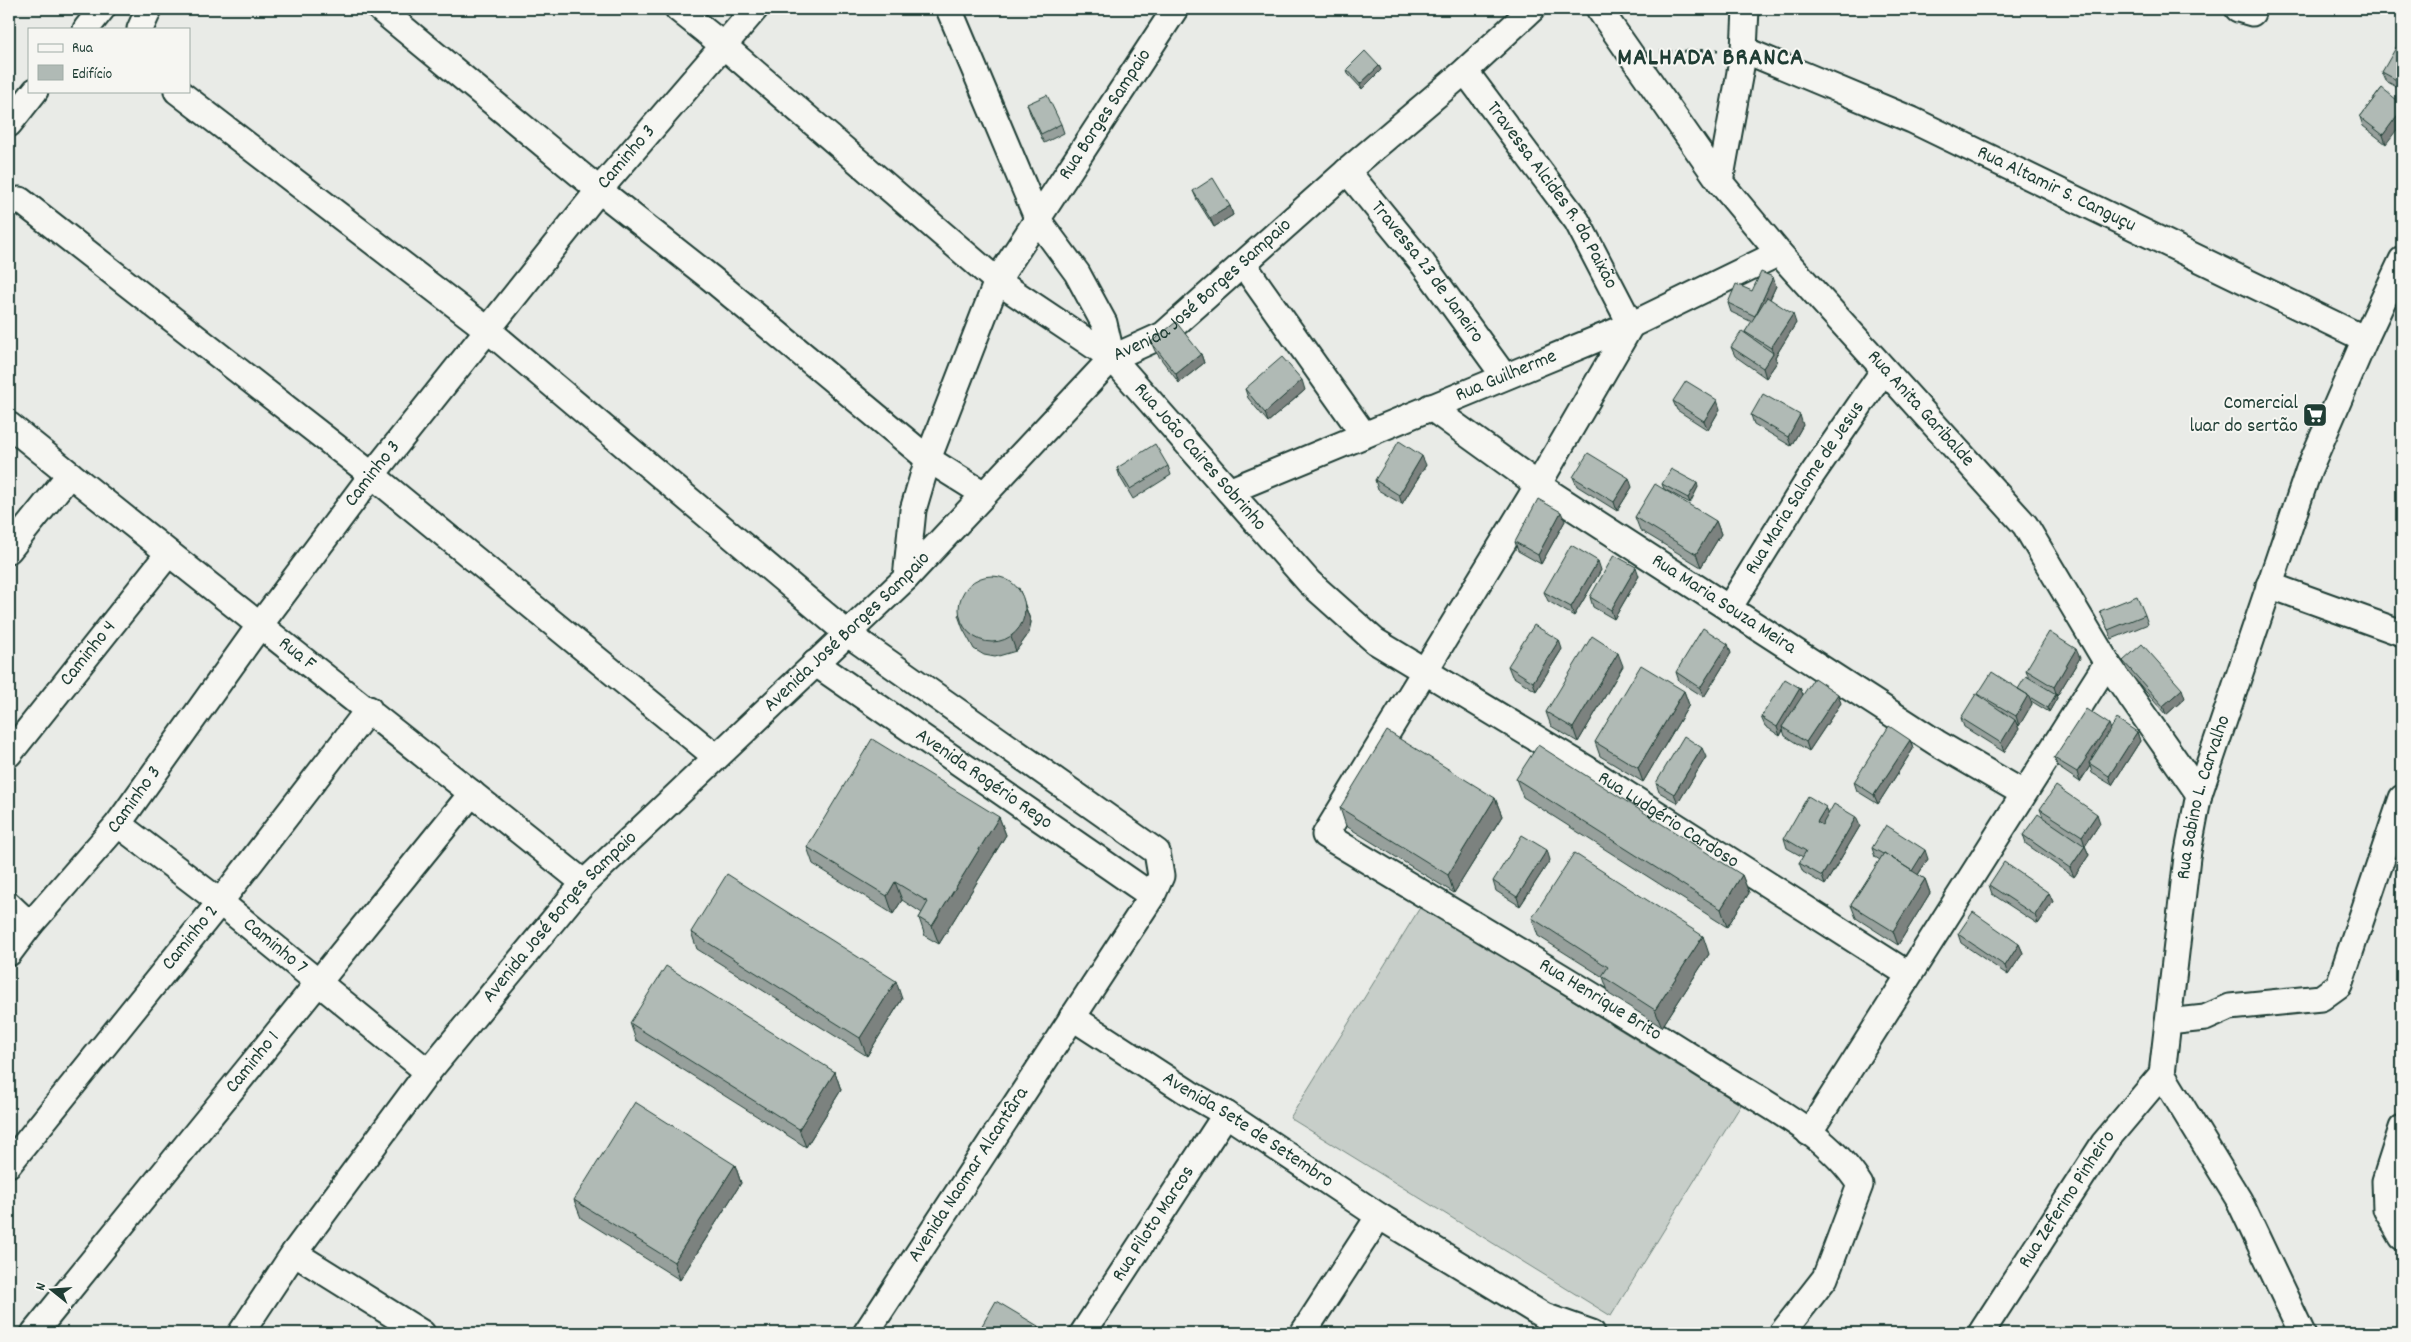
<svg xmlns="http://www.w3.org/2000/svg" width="2411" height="1342" font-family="Dekko,sans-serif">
	<rect width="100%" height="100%" fill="#e9ebe7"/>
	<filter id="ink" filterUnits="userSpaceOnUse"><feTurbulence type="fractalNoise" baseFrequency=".02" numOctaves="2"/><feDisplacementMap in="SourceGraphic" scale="10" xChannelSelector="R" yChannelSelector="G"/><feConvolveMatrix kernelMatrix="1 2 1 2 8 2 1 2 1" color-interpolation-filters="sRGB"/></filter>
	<g filter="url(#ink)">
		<path fill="#c7cec9" stroke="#73867e" d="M 1421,906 L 1741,1105 L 1611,1316 L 1290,1118 Z"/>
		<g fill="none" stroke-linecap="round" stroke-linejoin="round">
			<defs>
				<g id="street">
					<path d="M 380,9 L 599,190 L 712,279 L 928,459 L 984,494"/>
					<path d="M 678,9 L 724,46 L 997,281 L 1112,358"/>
					<path id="s1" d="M 949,9 L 1038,220 L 1077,273 L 1104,323 L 1112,358 L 1309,582 L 1375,641 L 1587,769 L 1908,974"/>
					<path d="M 1599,9 L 1720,182"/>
					<path id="s2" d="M 1746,9 L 1744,50 L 1720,182 L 1779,253 L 2025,525 L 2107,663 L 2199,794"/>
					<path d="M 2238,9 L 2252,13"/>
					<path d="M 86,29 L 102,9"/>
					<path d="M 140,29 L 149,9"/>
					<path id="s3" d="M 1744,50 L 1912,120 L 2365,339"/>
					<path id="s4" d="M 1465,71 L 1577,221 L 1631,325 L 1538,485 L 1325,835 C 1456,914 1587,990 1715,1072 C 1765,1104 1828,1134 1860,1185 L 1825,1278 L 1782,1333"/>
					<path d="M 177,91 L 488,330 L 848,634 L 1157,852 L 1161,876 L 1152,896 L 866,1333"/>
					<path d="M 9,124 L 35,91"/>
					<path id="s5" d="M 1347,171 L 1423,264 L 1504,376"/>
					<path d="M 20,200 L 372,475 L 715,756"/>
					<path d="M 1243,264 L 1364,435"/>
					<path id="s6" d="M 1430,407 L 1538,485 L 1937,743 L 2023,793"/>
					<path id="s7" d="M 9,425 C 199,579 393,729 584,883"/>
					<path id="s8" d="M 1229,491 L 1631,325 L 1779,253"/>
					<path d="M 9,550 L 70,474"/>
					<path id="s9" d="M 906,578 L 913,510 L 928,459 L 997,281 L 1175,9"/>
					<path d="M 2269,585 L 2402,633"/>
					<path id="s10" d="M 1729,608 L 1809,479 L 1884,370"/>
					<path id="s11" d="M 815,663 L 1152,896"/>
					<path id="s12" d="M 9,754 L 168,554"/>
					<path id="s13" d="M 118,824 L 220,902 L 428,1072"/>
					<path d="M 9,905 L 30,925"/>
					<path id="s14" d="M 9,953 L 30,925 L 118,824 L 260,625 L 372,475 L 599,190 L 755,9"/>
					<path id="s15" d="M 1072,1017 L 1189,1093 L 1226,1114 L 1379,1216 L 1544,1316 L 1592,1333"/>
					<path d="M 2168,1022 L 2205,1018 L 2230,1007 L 2321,998 L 2339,985 L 2402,798"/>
					<path d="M 2402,1128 L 2385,1181 L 2386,1209 L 2402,1237"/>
					<path d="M 1809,1133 L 2107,663"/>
					<path id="s16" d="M 9,1164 L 220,902 L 369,709"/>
					<path d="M 294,1253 L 422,1333"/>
					<path id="s17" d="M 34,1333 L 472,793"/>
					<path id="s18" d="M 241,1333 L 294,1253 L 428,1072 L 584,883 L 906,578 L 1112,358 L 1163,335 L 1347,171 L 1465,71 L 1532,9"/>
					<path id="s19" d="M 1083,1333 L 1226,1114"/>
					<path d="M 1303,1333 L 1379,1216"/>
					<path id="s20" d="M 1981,1333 L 2104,1143 L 2162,1074"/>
					<path id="s21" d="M 2302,1333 L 2239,1200 L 2162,1074 L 2187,857 L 2199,794 L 2309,469 L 2365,339 L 2402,260"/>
				</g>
			</defs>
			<use href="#street" stroke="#1f3d34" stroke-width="29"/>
			<path stroke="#1f3d34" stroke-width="3" stroke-dasharray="4 4" stroke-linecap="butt" d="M 1660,52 L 1718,50"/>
			<use href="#street" stroke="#f6f6f2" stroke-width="25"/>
		</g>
		<path fill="#97a09c" stroke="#1f3d34" d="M 2402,47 L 2402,90 L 2386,81 L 2382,72 Z
			M 1379,66 L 1381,70 L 1362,89 L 1348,74 L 1347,69 Z
			M 2382,88 L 2386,144 L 2363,126 L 2360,117 Z
			M 1027,104 L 1061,124 L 1064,133 L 1044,143 L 1030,113 Z
			M 1193,191 L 1230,206 L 1233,215 L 1214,227 L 1197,200 Z
			M 1776,286 L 1770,299 L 1796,323 L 1775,357 L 1777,362 L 1766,378 L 1735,356 L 1731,347 L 1746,334 L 1745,332 L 1752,322 L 1731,312 L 1728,303 L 1752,291 Z
			M 1151,342 L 1201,354 L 1204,363 L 1179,383 L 1155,351 Z
			M 1245,389 L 1305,390 L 1268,422 L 1248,398 Z
			M 1673,401 L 1720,409 L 1708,430 L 1677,410 Z
			M 1751,415 L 1803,425 L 1791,446 L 1754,424 Z
			M 1426,465 L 1402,504 L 1378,490 L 1375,480 Z
			M 1168,466 L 1171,475 L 1133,499 L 1120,477 L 1117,468 Z
			M 1573,477 L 1632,487 L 1617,511 L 1577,486 Z
			M 1662,484 L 1698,487 L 1690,503 L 1664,489 Z
			M 1635,517 L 1716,521 L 1721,534 L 1701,567 L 1640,530 Z
			M 1565,521 L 1541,564 L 1518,551 L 1515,542 Z
			M 1601,570 L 1574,616 L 1548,601 L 1544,592 Z
			M 1639,576 L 1614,619 L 1593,607 L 1590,597 Z
			M 1019,588 L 1031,622 L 1029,633 L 1016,651 L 995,657 L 984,655 L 974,649 L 963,629 L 958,615 Z
			M 2100,611 L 2145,615 L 2148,624 L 2112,639 Z
			M 1562,649 L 1536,691 L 1512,676 L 1508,666 Z
			M 1731,653 L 1704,697 L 1679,681 L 1676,672 Z
			M 2080,658 L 2057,696 L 2056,695 L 2057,698 L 2049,712 L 2031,701 L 2032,704 L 2019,726 L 2017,724 L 2019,729 L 2004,752 L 1964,727 L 1961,718 L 1979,697 L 1978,694 L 2018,689 L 2029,678 L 2026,670 Z
			M 2123,661 L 2185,698 L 2166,715 L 2127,670 Z
			M 1623,666 L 1578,742 L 1551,726 L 1546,712 Z
			M 1800,688 L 1803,695 L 1841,703 L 1809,751 L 1785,736 L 1783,730 L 1780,736 L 1765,726 L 1761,717 Z
			M 1684,691 L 1689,705 L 1643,782 L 1600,756 L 1595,742 Z
			M 2111,729 L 2137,732 L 2140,741 L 2112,785 L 2092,773 L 2090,766 L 2080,782 L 2058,767 L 2054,758 Z
			M 1910,740 L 1913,749 L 1878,804 L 1857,791 L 1854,782 Z
			M 1706,757 L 1678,803 L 1659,792 L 1656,783 Z
			M 1516,779 L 1742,875 L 1749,893 L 1727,927 L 1523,797 Z
			M 1495,798 L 1502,816 L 1454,893 L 1346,826 L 1340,808 Z
			M 2040,809 L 2100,823 L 2085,846 L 2089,855 L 2074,877 L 2026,844 L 2023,835 L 2043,817 Z
			M 1828,813 L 1860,826 L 1825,885 L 1803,872 L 1799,863 L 1803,857 L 1787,848 L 1784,838 Z
			M 999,817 L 1006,835 L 939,944 L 925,936 L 919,918 L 922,913 L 902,900 L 893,914 L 813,864 L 807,847 Z
			M 1872,848 L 1928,859 L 1918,875 L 1925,879 L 1930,893 L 1898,945 L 1856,918 L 1851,905 L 1880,860 L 1875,857 Z
			M 1550,860 L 1520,906 L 1496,891 L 1493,881 Z
			M 1989,885 L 2049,893 L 2053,902 L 2038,924 L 1992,894 Z
			M 1532,918 L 1709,954 L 1662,1027 L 1609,994 L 1603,977 L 1538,936 Z
			M 691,932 L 902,999 L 867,1056 L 697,949 Z
			M 1958,934 L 2019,944 L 2023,953 L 2008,975 L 1961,943 Z
			M 630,1023 L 835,1072 L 841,1090 L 806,1147 L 636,1040 Z
			M 735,1165 L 741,1183 L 680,1280 L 581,1218 L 574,1200 Z
			M 1038,1326 L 1041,1333 L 982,1333 L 980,1329 Z"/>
		<path fill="#7b827f" stroke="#1f3d34" d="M 1379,66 L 1381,70 L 1362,89 L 1360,84 Z
			M 2402,109 L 2402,123 L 2386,144 L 2383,135 Z
			M 1230,206 L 1233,215 L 1214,227 L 1210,218 Z
			M 1773,277 L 1776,286 L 1758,325 L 1755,316 Z
			M 1793,314 L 1796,323 L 1775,357 L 1777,362 L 1766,378 L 1763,368 L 1773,353 L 1771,348 Z
			M 1201,354 L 1204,363 L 1179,383 L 1176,374 Z
			M 1302,380 L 1305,390 L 1268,422 L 1265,413 Z
			M 1717,400 L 1720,409 L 1708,430 L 1704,421 Z
			M 1800,415 L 1803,425 L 1791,446 L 1788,437 Z
			M 1422,456 L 1426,465 L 1402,504 L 1399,495 Z
			M 1629,478 L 1632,487 L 1617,511 L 1614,502 Z
			M 1697,483 L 1698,487 L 1690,503 L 1688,498 Z
			M 1561,512 L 1565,521 L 1541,564 L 1538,555 Z
			M 1716,521 L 1721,534 L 1701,567 L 1696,554 Z
			M 1598,561 L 1601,570 L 1574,616 L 1571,607 Z
			M 1636,567 L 1639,576 L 1614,619 L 1611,610 Z
			M 1026,609 L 1031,622 L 1029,633 L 1016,651 L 1011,637 Z
			M 1559,640 L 1562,649 L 1536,691 L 1533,682 Z
			M 1728,644 L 1731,653 L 1704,697 L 1700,688 Z
			M 2076,649 L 2080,658 L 2057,696 L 2054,687 Z
			M 1618,653 L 1623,666 L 1578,742 L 1573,728 Z
			M 1800,688 L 1804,697 L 1782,727 L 1783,730 L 1780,736 L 1777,727 Z
			M 2182,689 L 2185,698 L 2166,715 L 2163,706 Z
			M 1684,691 L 1689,705 L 1643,782 L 1638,768 Z
			M 1838,694 L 1841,703 L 1809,751 L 1806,742 Z
			M 2056,694 L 2057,698 L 2049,712 L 2048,708 Z
			M 2028,695 L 2032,704 L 2019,726 L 2016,716 Z
			M 2015,720 L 2019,729 L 2004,752 L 2001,743 Z
			M 2109,724 L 2112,733 L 2089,763 L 2090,766 L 2080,782 L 2077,772 Z
			M 2137,732 L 2140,741 L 2112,785 L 2109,776 Z
			M 1910,740 L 1913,749 L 1878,804 L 1874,795 Z
			M 1702,748 L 1706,757 L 1678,803 L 1674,794 Z
			M 1495,798 L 1502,816 L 1454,893 L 1448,875 Z
			M 1826,807 L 1829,816 L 1820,831 L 1817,822 Z
			M 2097,814 L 2100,823 L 2085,846 L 2082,836 Z
			M 999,817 L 1006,835 L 939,944 L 932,926 Z
			M 1856,817 L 1860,826 L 1825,885 L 1822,876 Z
			M 2085,846 L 2089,855 L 2074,877 L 2070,868 Z
			M 1547,850 L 1550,860 L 1520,906 L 1517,897 Z
			M 1925,850 L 1928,859 L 1914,881 L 1911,872 Z
			M 1742,875 L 1749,893 L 1727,927 L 1721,909 Z
			M 1925,879 L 1930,893 L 1898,945 L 1893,931 Z
			M 895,882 L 902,900 L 893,914 L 887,896 Z
			M 2049,893 L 2053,902 L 2038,924 L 2035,915 Z
			M 1703,936 L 1709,954 L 1662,1027 L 1655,1010 Z
			M 2019,944 L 2023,953 L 2008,975 L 2005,966 Z
			M 896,981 L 902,999 L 867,1056 L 860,1038 Z
			M 835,1072 L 841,1090 L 806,1147 L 799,1129 Z
			M 735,1165 L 741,1183 L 680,1280 L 674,1262 Z
			M 1038,1326 L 1041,1333 L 1034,1333 Z"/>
		<path fill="#b0bab5" stroke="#1f3d34" d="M 2398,44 L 2402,47 L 2402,83 L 2382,72 Z
			M 1365,51 L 1379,66 L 1360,84 L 1347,69 Z
			M 2382,88 L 2402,104 L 2402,109 L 2383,135 L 2360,117 Z
			M 1047,95 L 1061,124 L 1041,134 L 1027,104 Z
			M 1213,178 L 1230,206 L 1210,218 L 1193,191 Z
			M 1761,272 L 1773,277 L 1755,316 L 1728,303 L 1736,284 L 1752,291 Z
			M 1767,297 L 1793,314 L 1771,348 L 1745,332 Z
			M 1176,322 L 1201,354 L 1176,374 L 1151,342 Z
			M 1742,331 L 1773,353 L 1763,368 L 1731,347 Z
			M 1282,357 L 1302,380 L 1265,413 L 1245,389 Z
			M 1686,381 L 1717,400 L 1704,421 L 1673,401 Z
			M 1763,394 L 1800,415 L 1788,437 L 1751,415 Z
			M 1399,441 L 1422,456 L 1399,495 L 1375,480 Z
			M 1155,444 L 1168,466 L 1130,489 L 1117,468 Z
			M 1588,453 L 1629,478 L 1614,502 L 1573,477 Z
			M 1671,469 L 1697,483 L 1688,498 L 1662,484 Z
			M 1655,484 L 1716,521 L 1696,554 L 1635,517 Z
			M 1538,499 L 1561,512 L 1538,555 L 1515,542 Z
			M 1571,545 L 1598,561 L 1571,607 L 1544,592 Z
			M 1614,555 L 1636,567 L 1611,610 L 1590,597 Z
			M959 609a33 33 0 1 1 66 0a33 33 0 1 1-66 0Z
			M 2137,596 L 2145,615 L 2108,630 L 2100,611 Z
			M 1534,625 L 1559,640 L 1533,682 L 1508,666 Z
			M 1703,628 L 1728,644 L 1700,688 L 1676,672 Z
			M 2049,632 L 2076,649 L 2054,687 L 2026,670 Z
			M 1592,636 L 1618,653 L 1573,728 L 1546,712 Z
			M 2142,644 L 2182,689 L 2163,706 L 2123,661 Z
			M 1641,665 L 1684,691 L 1638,768 L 1595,742 Z
			M 1992,672 L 2028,695 L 2016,716 L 1978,694 Z
			M 2026,676 L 2056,694 L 2048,708 L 2028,696 L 2028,695 L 2018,689 Z
			M 1814,678 L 1838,694 L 1806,742 L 1782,727 Z
			M 1785,679 L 1800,688 L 1777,727 L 1761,717 Z
			M 1976,694 L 2015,720 L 2001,743 L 1961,718 Z
			M 2086,709 L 2109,724 L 2077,772 L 2054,758 Z
			M 2117,719 L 2137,732 L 2109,776 L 2089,763 Z
			M 1889,726 L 1910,740 L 1874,795 L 1854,782 Z
			M 1387,731 L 1495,798 L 1448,875 L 1340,808 Z
			M 1684,736 L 1702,748 L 1674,794 L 1656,783 Z
			M 872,739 L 999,817 L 932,926 L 919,918 L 928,902 L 895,882 L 887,896 L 807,847 Z
			M 1538,745 L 1742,875 L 1721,909 L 1516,779 Z
			M 2056,786 L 2097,814 L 2082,836 L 2040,809 Z
			M 1808,796 L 1826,807 L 1817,822 L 1822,825 L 1834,804 L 1856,817 L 1822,876 L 1799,863 L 1806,851 L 1784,838 Z
			M 2038,814 L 2085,846 L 2070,868 L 2023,835 Z
			M 1886,825 L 1925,850 L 1912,871 L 1884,853 L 1883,854 L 1872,848 Z
			M 1522,835 L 1547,850 L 1517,897 L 1493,881 Z
			M 1574,853 L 1703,936 L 1655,1010 L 1602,976 L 1608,967 L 1532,918 Z
			M 1884,853 L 1925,879 L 1893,931 L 1851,905 Z
			M 2004,862 L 2049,893 L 2035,915 L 1989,885 Z
			M 727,874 L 896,981 L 860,1038 L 691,932 Z
			M 1973,912 L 2019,944 L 2005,966 L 1958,934 Z
			M 666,966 L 835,1072 L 799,1129 L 630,1023 Z
			M 635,1102 L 735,1165 L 674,1262 L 574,1200 Z
			M 996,1301 L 1038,1326 L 1034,1333 L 988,1333 L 980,1329 Z"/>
	</g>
	<defs>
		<symbol id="supermarket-square" viewBox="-11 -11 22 22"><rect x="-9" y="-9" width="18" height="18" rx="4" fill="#1f3d34" stroke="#f6f6f2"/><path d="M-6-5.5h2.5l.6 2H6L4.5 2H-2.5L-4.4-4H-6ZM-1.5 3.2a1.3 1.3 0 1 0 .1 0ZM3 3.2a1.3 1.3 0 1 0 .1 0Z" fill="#fff"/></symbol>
	</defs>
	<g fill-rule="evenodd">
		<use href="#supermarket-square" x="2301" y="401" width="28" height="28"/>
	</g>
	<g text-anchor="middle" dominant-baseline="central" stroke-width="4" stroke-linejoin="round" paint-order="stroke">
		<g font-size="20" fill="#1f3d34" stroke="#f6f6f2">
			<text stroke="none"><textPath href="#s9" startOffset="511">Rua Borges Sampaio</textPath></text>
			<text stroke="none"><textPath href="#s14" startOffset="1008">Caminho 3</textPath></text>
			<text stroke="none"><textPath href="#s3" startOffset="342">Rua Altamir S. Canguçu</textPath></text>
			<text stroke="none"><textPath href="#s4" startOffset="152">Travessa Alcides R. da Paixão</textPath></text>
			<text stroke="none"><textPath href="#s5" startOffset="129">Travessa 23 de Janeiro</textPath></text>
			<text stroke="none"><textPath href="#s18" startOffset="1425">Avenida José Borges Sampaio</textPath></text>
			<text stroke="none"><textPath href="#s8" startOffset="300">Rua Guilherme</textPath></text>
			<text stroke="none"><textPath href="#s2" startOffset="478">Rua Anita Garibalde</textPath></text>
			<text stroke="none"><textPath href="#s1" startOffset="520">Rua João Caires Sobrinho</textPath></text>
			<text stroke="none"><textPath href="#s14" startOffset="602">Caminho 3</textPath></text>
			<text stroke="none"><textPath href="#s10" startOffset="142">Rua Maria Salome de Jesus</textPath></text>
			<text stroke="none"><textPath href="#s6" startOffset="354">Rua Maria Souza Meira</textPath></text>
			<text stroke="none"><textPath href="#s18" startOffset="930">Avenida José Borges Sampaio</textPath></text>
			<text stroke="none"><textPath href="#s7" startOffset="368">Rua F</textPath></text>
			<text stroke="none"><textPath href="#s12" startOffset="128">Caminho 4</textPath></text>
			<text stroke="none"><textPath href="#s11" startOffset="205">Avenida Rogério Rego</textPath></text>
			<text stroke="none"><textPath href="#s21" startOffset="575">Rua Sabino L. Carvalho</textPath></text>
			<text stroke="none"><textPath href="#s14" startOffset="198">Caminho 3</textPath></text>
			<text stroke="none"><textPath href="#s1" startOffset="1118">Rua Ludgério Cardoso</textPath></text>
			<text stroke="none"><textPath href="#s18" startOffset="525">Avenida José Borges Sampaio</textPath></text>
			<text stroke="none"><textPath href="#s16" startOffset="290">Caminho 2</textPath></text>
			<text stroke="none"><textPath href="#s13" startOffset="199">Caminho 7</textPath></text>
			<text stroke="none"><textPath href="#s4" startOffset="1220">Rua Henrique Brito</textPath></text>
			<text stroke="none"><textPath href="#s17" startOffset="348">Caminho 1</textPath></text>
			<text stroke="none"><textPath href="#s15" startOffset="209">Avenida Sete de Setembro</textPath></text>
			<text transform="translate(969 1175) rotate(-57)">Avenida Naomar Alcantâra</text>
			<text stroke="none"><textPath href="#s20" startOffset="159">Rua Zeferino Pinheiro</textPath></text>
			<text stroke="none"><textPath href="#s19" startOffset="130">Rua Piloto Marcos</textPath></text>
		</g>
		<g font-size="20" fill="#1f3d34" stroke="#f6f6f2" text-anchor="end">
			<text x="2298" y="404">Comercial<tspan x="2298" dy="23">luar do sertão</tspan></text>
		</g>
		<g font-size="25" font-weight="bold" letter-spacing="1" fill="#1f3d34" stroke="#f6f6f2">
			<text x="1711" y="59">MALHADA BRANCA</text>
		</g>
	</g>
	<rect width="2411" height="1342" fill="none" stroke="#f6f6f2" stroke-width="30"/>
	<rect x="15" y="15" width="2381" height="1312" fill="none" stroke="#1f3d34" stroke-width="2" filter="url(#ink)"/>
	<rect x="28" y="28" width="162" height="65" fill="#f6f6f2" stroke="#a0aca6"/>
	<rect x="38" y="44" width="25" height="8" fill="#f6f6f2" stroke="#a0aca6"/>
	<text x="72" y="52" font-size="15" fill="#1f3d34">Rua</text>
	<rect x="38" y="65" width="25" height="15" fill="#b0bab5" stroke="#a0aca6"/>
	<text x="72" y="78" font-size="15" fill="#1f3d34">Edifício</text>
	<g transform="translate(52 1290) rotate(287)" stroke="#f6f6f2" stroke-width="4" paint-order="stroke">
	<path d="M0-4L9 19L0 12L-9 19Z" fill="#1f3d34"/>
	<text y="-8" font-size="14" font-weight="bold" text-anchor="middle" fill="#1f3d34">N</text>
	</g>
</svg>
